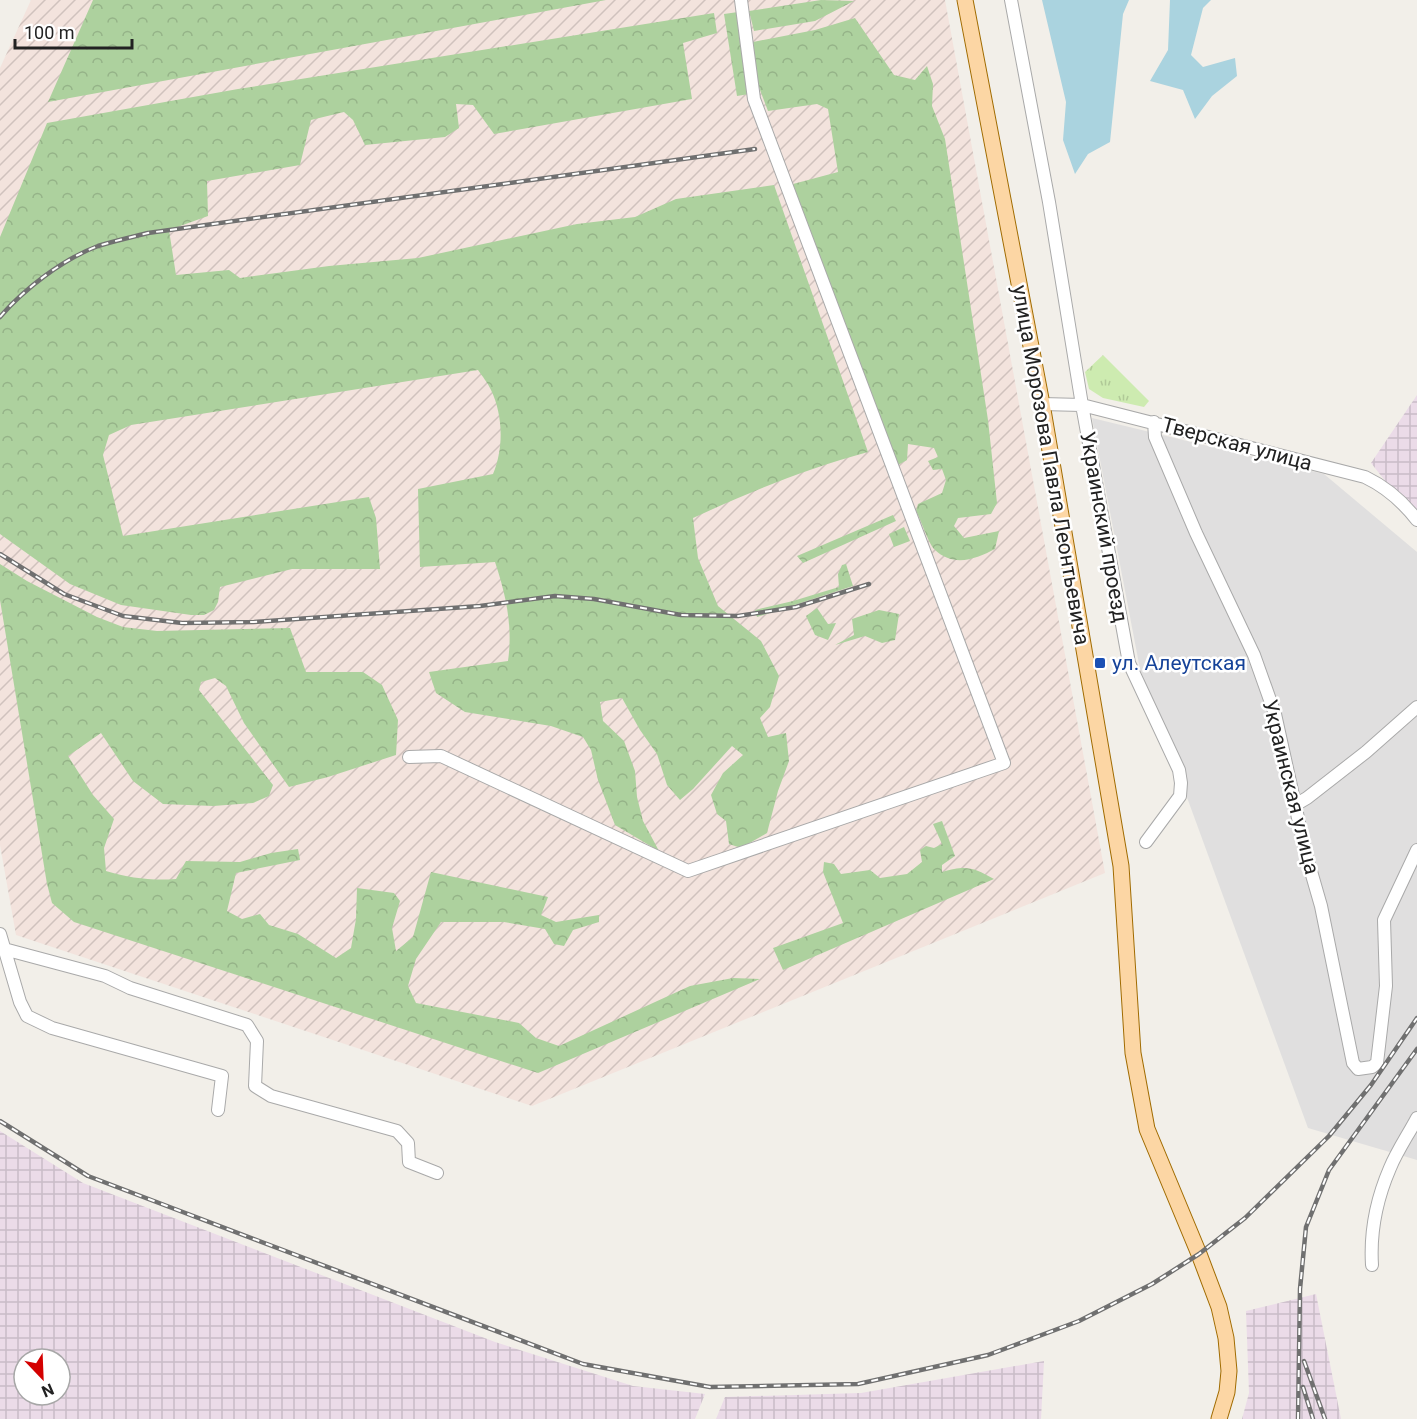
<svg xmlns="http://www.w3.org/2000/svg" width="1417" height="1419" font-family="Roboto,sans-serif">
	<defs>
		<pattern id="industrial-grid" width="8" height="8" patternUnits="userSpaceOnUse" patternTransform="scale(1.5)"><rect width="8" height="8" fill="#ebdbe8"/><path d="M0 4h8M4 0v8" fill="none" stroke="#c9bcc7"/></pattern>
		<pattern id="military-furrows" width="10" height="10" patternUnits="userSpaceOnUse" patternTransform="scale(1.5)"><rect width="10" height="10" fill="#f3e3dd"/><path d="M-1 1l2-2M0 10L10 0M9 11l2-2" fill="none" stroke="#d0c2bd"/></pattern>
		<pattern id="grass-tufts" width="24" height="20" patternUnits="userSpaceOnUse" patternTransform="scale(1.5)"><rect width="24" height="20" fill="#cdebb0"/><path d="M3 7l-1-3M5 7V3M7 7l1-3M15 17l-1-3M17 17v-4M19 17l1-3" fill="none" stroke="#b0c997"/></pattern>
		<pattern id="forest-crowns" width="20" height="18" patternUnits="userSpaceOnUse" patternTransform="scale(1.5)"><rect width="20" height="18" fill="#add19e"/><path d="M2 6a3 3 0 1 1 6 0M12 15a3 3 0 1 1 6 0" fill="none" stroke="#95b388"/></pattern>
	</defs>
	<rect width="100%" height="100%" fill="#f2efe9"/>
	<path fill="#e0dfdf" d="M 1092,418 L 1324,474 L 1417,552 L 1417,1160 L 1308,1128 L 1140,669 Z"/>
	<path fill="url(#industrial-grid)" fill-rule="evenodd" d="M 1417,395 L 1417,521 L 1371,463 Z
		M 0,1131 L 83,1183 L 495,1342 L 633,1386 L 705,1394 L 695,1419 L 0,1419 ZM 24,1359 L 60,1359 L 60,1395 L 24,1395 Z
		M 1316,1294 L 1341,1419 L 1242,1419 L 1249,1393 L 1246,1311 Z
		M 1044,1361 L 1041,1419 L 716,1419 L 725,1397 L 861,1393 Z"/>
	<path fill="url(#military-furrows)" d="M 31,0 L 945,0 L 1105,873 L 532,1106 L 16,935 L 0,845 L 0,68 Z"/>
	<path fill="url(#grass-tufts)" d="M 1103,355 L 1149,401 L 1144,407 L 1103,398 L 1089,389 L 1085,372 Z"/>
	<path fill="url(#forest-crowns)" d="M 93,0 L 606,0 L 48,102 Z
		M 821,0 L 854,1 L 815,21 L 754,31 L 749,11 Z
		M 738,12 L 749,94 L 737,96 L 724,14 Z
		M 714,13 L 717,33 L 683,43 L 692,99 L 494,134 L 473,105 L 456,104 L 459,128 L 445,137 L 365,145 L 353,120 L 344,112 L 311,120 L 300,165 L 207,181 L 208,216 L 169,230 L 176,275 L 229,270 L 240,278 L 329,266 L 418,258 L 577,224 L 635,217 L 676,199 L 774,185 L 868,452 C 805,469 752,491 693,518 L 698,558 L 718,606 L 761,641 L 779,676 L 770,707 L 760,718 L 768,737 L 786,733 L 789,761 L 778,791 L 767,833 L 741,848 L 729,844 L 726,821 L 717,814 L 711,795 L 723,773 L 743,755 L 732,746 L 693,789 L 680,800 L 667,785 L 657,754 L 640,730 L 622,698 L 600,702 L 603,721 L 624,741 L 635,771 L 637,797 L 643,821 L 659,851 L 615,825 L 598,780 L 591,750 L 583,737 L 551,726 L 465,712 L 436,693 L 429,672 L 508,661 C 513,626 506,595 495,562 L 420,567 L 418,489 L 493,474 C 504,448 503,415 491,390 C 488,383 482,376 478,370 L 131,425 L 109,435 L 103,455 L 123,536 L 369,497 L 376,518 L 380,569 L 292,569 L 220,587 L 218,602 L 214,610 L 204,615 L 191,615 L 121,605 L 70,584 L 0,534 L 0,237 L 47,123 L 238,89 Z
		M 855,18 L 894,75 L 915,80 L 927,66 L 933,84 L 932,106 L 945,139 L 988,420 L 997,503 L 991,514 L 958,518 L 954,526 L 964,538 L 999,531 L 995,549 C 976,559 953,568 934,549 C 928,542 921,520 916,511 L 918,504 L 942,493 L 946,480 L 942,469 L 933,470 L 928,461 L 938,457 L 934,448 L 908,444 L 907,460 L 898,465 L 842,323 L 793,184 L 838,172 L 828,109 L 817,104 L 768,111 L 757,82 L 753,42 L 815,30 Z
		M 893,515 L 896,521 L 803,563 L 797,556 Z
		M 904,527 L 910,541 L 894,547 L 889,534 Z
		M 0,564 L 27,581 L 97,617 L 123,627 L 157,631 L 290,628 L 306,672 L 363,672 L 382,685 L 398,720 L 396,755 L 328,777 L 289,787 L 244,723 L 226,686 L 215,678 L 201,682 L 199,690 L 273,785 L 269,796 L 253,803 L 213,806 L 163,804 L 133,781 L 101,733 L 68,756 L 93,795 L 114,819 L 104,848 L 106,871 C 130,878 152,881 176,879 L 186,861 L 240,862 L 271,853 L 298,849 L 300,860 L 236,873 L 227,911 L 242,919 L 260,914 L 269,925 L 298,934 L 336,958 L 351,948 L 356,919 L 357,888 L 394,893 L 400,901 L 392,928 L 396,951 L 413,937 L 431,872 L 548,897 L 541,915 L 556,922 L 599,915 L 599,922 L 573,930 L 564,946 L 554,944 L 545,929 L 504,922 L 441,922 L 416,959 L 408,986 L 416,1003 L 519,1023 L 536,1038 L 559,1046 L 690,986 L 733,978 L 760,979 L 538,1073 L 74,922 L 52,903 L 47,884 L 0,600 Z
		M 846,564 L 853,586 L 757,617 L 755,610 L 793,601 L 839,587 L 838,574 L 842,565 Z
		M 817,608 L 828,624 L 836,623 L 828,640 L 815,635 L 806,616 Z
		M 879,610 L 899,614 L 895,640 L 882,643 L 865,636 L 835,645 L 854,635 L 852,619 Z
		M 942,821 L 955,856 L 942,865 L 942,872 C 966,865 973,867 994,879 L 783,970 L 773,948 L 843,923 L 823,872 L 824,862 L 834,864 L 841,874 L 870,870 L 880,878 L 907,874 L 922,862 L 920,850 L 926,846 L 934,848 L 942,844 L 933,824 Z"/>
	<path fill="#aad3df" d="M 1042,0 L 1129,0 L 1123,14 L 1110,142 L 1088,154 L 1075,174 L 1063,140 L 1066,102 Z
		M 1170,0 L 1211,0 L 1203,8 L 1191,55 L 1203,67 L 1235,58 L 1237,76 L 1212,96 L 1195,119 L 1183,90 L 1150,81 L 1168,50 Z"/>
	<g fill="none" stroke-linecap="round" stroke-linejoin="round">
		<defs>
			<path id="minor" d="M 1011,0 L 1049,202 L 1082,405 L 1129,663 L 1179,770 L 1181,783 L 1180,796 L 1146,842
				M 1042,404 L 1082,405 L 1365,477 C 1386,487 1403,502 1417,520
				M 1154,422 L 1155,437 L 1196,533 L 1254,655 L 1275,714 L 1306,854 L 1321,906 L 1353,1063 L 1358,1069 L 1372,1067 L 1377,1063 L 1386,986 L 1384,920 L 1417,850
				M 409,757 L 441,756 L 688,871 L 1004,763 L 754,99 L 741,0
				M 1295,805 L 1307,798 L 1366,752 L 1417,707
				M 0,934 L 20,1002 L 27,1016 L 52,1028 L 222,1076 L 218,1110
				M 4,949 L 105,976 L 130,988 L 247,1025 L 257,1041 L 255,1086 L 271,1096 L 397,1131 L 408,1143 L 409,1162 L 437,1173
				M 1372,1265 C 1370,1232 1377,1198 1390,1168 C 1397,1151 1408,1135 1417,1118"/>
			<path id="major" d="M 965,0 L 1042,404 L 1121,866 L 1133,1053 L 1147,1129 L 1199,1254 L 1219,1307 L 1226,1338 L 1229,1371 L 1227,1392 L 1219,1419"/>
		</defs>
		<use href="#minor" stroke="#a9a9a9" stroke-width="14"/>
		<use href="#major" stroke="#a06b00" stroke-width="17"/>
		<use href="#minor" stroke="#fff" stroke-width="12"/>
		<use href="#major" stroke="#fcd6a4" stroke-width="15"/>
		<defs>
			<path id="rail" d="M 0,317 C 24,289 63,259 98,246 C 114,241 132,237 148,233 L 755,149
				M 0,554 L 64,594 L 123,616 L 182,623 L 254,622 L 480,606 L 555,596 L 594,599 L 681,615 L 738,616 L 796,607 L 869,584
				M 0,1121 L 88,1176 L 583,1364 L 710,1387 L 858,1384 L 988,1355 L 1079,1321 L 1152,1284 L 1199,1254 L 1245,1218 L 1329,1136 L 1371,1085 L 1417,1018
				M 1304,1361 L 1325,1419
				M 1303,1387 L 1313,1419
				M 1298,1419 L 1300,1289 L 1306,1227 L 1329,1170 L 1417,1049"/>
		</defs>
		<use href="#rail" stroke="#707070" stroke-width="4.5"/>
		<use href="#rail" stroke="#fff" stroke-width="2" stroke-dasharray="7" stroke-linecap="butt"/>
	</g>
	<rect fill="#1a4fb4" stroke="#fff" stroke-width="2" x="1094" y="657" width="12" height="12" rx="3"/>
	<g text-anchor="middle" dominant-baseline="central" stroke-width="5" stroke-linejoin="round" paint-order="stroke">
		<g font-size="21" fill="#222" stroke="#fff">
			<text transform="translate(1237 444) rotate(15)">Тверская улица</text>
			<text transform="translate(1051 465) rotate(80)">улица Морозова Павла Леонтьевича</text>
			<text transform="translate(1104 527) rotate(80)">Украинский проезд</text>
			<text transform="translate(1291 787) rotate(76)">Украинская улица</text>
		</g>
		<g font-size="21" fill="#164399" stroke="#fff" text-anchor="start">
			<text x="1112" y="663">ул. Алеутская</text>
		</g>
	</g>
	<g transform="translate(42 1377) rotate(157)"><circle r="28" fill="#ffffff" stroke="#a7a7a7" stroke-width="1.5"/>
	<path d="M0-4.5L10 22L0 15L-10 22Z" fill="#d40000"/>
	<text y="-9" font-size="16" font-weight="bold" text-anchor="middle" fill="#222222">N</text>
	</g>
	<path d="M15 39v9h117v-9" fill="none" stroke="#222222" stroke-width="3"/>
	<text x="24" y="39" font-size="18" fill="#222222" stroke="#ffffff" stroke-width="4.5" paint-order="stroke">100 m</text>
</svg>
